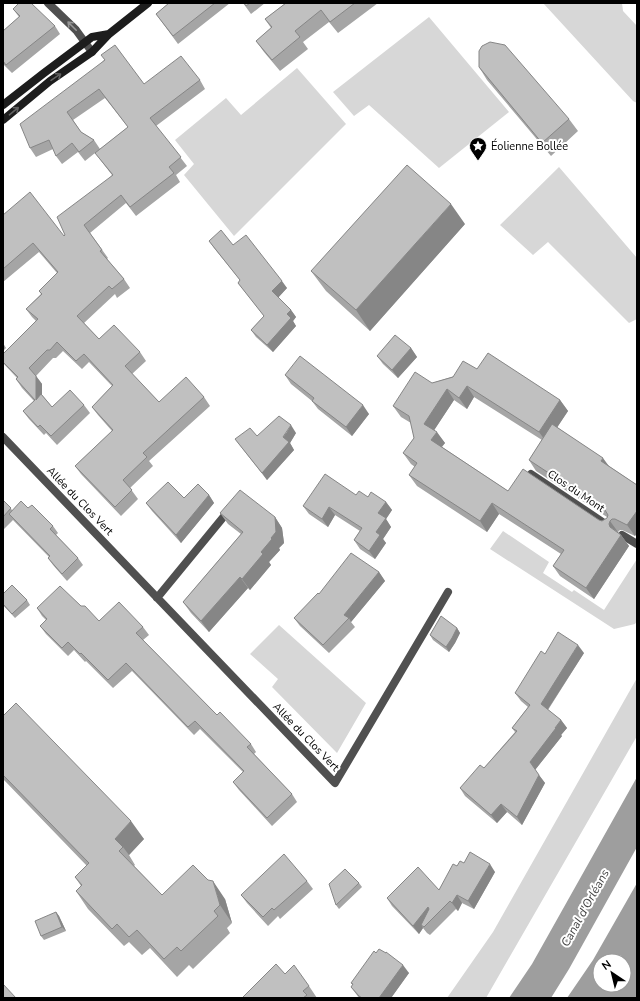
<svg xmlns="http://www.w3.org/2000/svg" width="640" height="1001" font-family="'Nunito Sans',sans-serif">
	<rect width="100%" height="100%" fill="#fff"/>
	<path fill="#d7d7d7" d="M 543,3 L 622,3 L 623,11 L 637,26 L 637,103 L 633,101 Z
		M 429,17 L 509,112 L 439,168 L 369,105 L 354,116 L 333,92 Z
		M 297,68 L 346,124 L 234,236 L 184,175 L 194,164 L 175,140 L 226,98 L 241,115 Z
		M 559,167 L 637,258 L 637,319 L 629,323 L 548,242 L 533,255 L 500,225 Z
		M 503,531 L 549,562 L 543,573 L 572,592 L 574,590 L 604,610 L 637,559 L 637,621 L 635,624 L 614,629 L 490,549 Z
		M 279,625 L 366,703 L 337,753 L 272,687 L 278,679 L 250,654 Z
		M 637,678 L 637,736 L 486,998 L 447,998 L 493,932 Z"/>
	<path fill="#9e9e9e" fill-rule="evenodd" d="M 637,777 L 637,847 L 569,969 L 551,998 L 509,998 L 532,964 Z
		M 637,883 L 637,998 L 567,998 L 593,960 ZM 600,961 L 624,961 L 624,985 L 600,985 Z"/>
	<g fill="none" stroke-linecap="round" stroke-linejoin="round">
		<path stroke="#505050" stroke-width="8" d="M 48,3 L 76,30 L 92,52
			M 3,437 L 335,783 L 448,592
			M 531,474 L 607,525
			M 622,535 L 637,544
			M 157,598 L 230,509"/>
		<path stroke="#1d1d1d" stroke-width="8" d="M 3,105 L 44,73 L 92,37 L 109,34
			M 3,120 L 50,81 L 92,52 L 109,34 L 148,3"/>
	</g>
	<path fill="#a5a5a5" fill-rule="evenodd" d="M 169,3 L 230,3 L 178,44 L 156,14 Z
		M 243,3 L 265,3 L 251,14 Z
		M 286,3 L 378,3 L 338,33 L 329,22 L 303,42 L 308,49 L 280,71 L 264,52 L 256,41 L 271,28 L 265,19 Z
		M 13,9 L 55,26 L 60,34 L 12,73 L 3,64 L 3,31 L 19,17 Z
		M 104,60 L 144,84 L 200,80 L 205,89 L 156,126 L 187,166 L 176,175 L 180,182 L 136,216 L 126,203 L 90,233 L 108,258 L 107,259 L 124,279 L 130,288 L 117,298 L 115,294 L 84,323 L 99,339 L 140,352 L 146,361 L 132,374 L 159,402 L 204,397 L 210,406 L 149,461 L 153,466 L 130,488 L 138,499 L 121,516 L 81,474 L 75,466 L 112,431 L 98,415 L 92,407 L 112,386 L 89,362 L 82,369 L 63,351 L 56,358 L 53,358 L 36,376 L 42,384 L 42,395 L 52,407 L 84,405 L 90,413 L 57,445 L 46,433 L 44,435 L 29,419 L 23,411 L 34,401 L 22,388 L 16,379 L 17,378 L 3,363 L 3,354 L 36,321 L 32,317 L 26,309 L 41,294 L 39,291 L 57,273 L 39,252 L 3,282 L 3,215 L 64,236 L 112,175 L 95,153 L 128,127 L 105,98 L 73,120 L 81,132 L 94,140 L 100,149 L 85,161 L 78,152 L 62,164 L 56,156 L 53,149 L 36,157 L 30,148 Z
		M 479,67 L 569,119 L 578,131 L 551,156 L 487,80 Z
		M 465,224 L 370,331 L 326,291 L 311,271 Z
		M 209,241 L 233,245 L 287,288 L 278,297 L 291,310 L 296,317 L 293,321 L 296,326 L 273,352 L 256,337 L 251,330 L 264,316 L 238,283 L 240,280 L 214,248 Z
		M 3,343 L 6,348 L 3,351 Z
		M 411,348 L 417,357 L 398,378 L 383,364 L 377,356 Z
		M 477,369 L 560,400 L 568,411 L 557,427 L 609,466 L 637,485 L 637,533 L 635,536 L 622,530 L 620,530 L 618,532 L 621,535 L 629,546 L 594,599 L 560,576 L 553,566 L 561,554 L 499,514 L 487,532 L 417,486 L 409,475 L 415,467 L 411,464 L 403,453 L 414,438 L 411,423 L 401,417 L 393,406 L 432,383 ZM 474,397 L 542,440 L 529,460 L 536,471 L 607,517 L 607,518 L 602,521 L 599,520 L 508,491 L 442,447 L 445,443 L 434,430 L 454,400 L 467,409 Z
		M 285,375 L 369,414 L 352,436 L 318,409 L 312,401 L 291,384 Z
		M 296,433 L 290,443 L 294,450 L 267,480 L 235,439 L 257,436 Z
		M 209,495 L 214,503 L 181,543 L 152,511 L 146,503 Z
		M 356,495 L 368,497 L 386,502 L 392,510 L 386,519 L 391,527 L 383,539 L 386,543 L 375,559 L 360,549 L 354,540 L 360,531 L 335,515 L 328,527 L 309,514 L 303,506 Z
		M 3,500 L 12,510 L 28,508 L 53,526 L 58,533 L 56,535 L 78,558 L 83,565 L 67,581 L 53,565 L 48,558 L 49,557 L 13,520 L 3,530 Z
		M 220,513 L 275,517 L 282,528 L 284,543 L 279,548 L 280,550 L 269,562 L 271,565 L 250,590 L 248,588 L 209,632 L 191,613 L 183,602 L 241,534 L 228,524 Z
		M 379,572 L 385,581 L 351,622 L 355,627 L 329,653 L 300,626 L 294,618 L 319,594 Z
		M 3,594 L 27,600 L 30,605 L 15,618 L 3,605 Z
		M 81,606 L 99,621 L 143,627 L 149,635 L 143,640 L 217,715 L 251,744 L 256,752 L 254,754 L 292,794 L 297,802 L 272,826 L 239,790 L 233,782 L 243,772 L 200,729 L 194,735 L 132,671 L 113,688 L 86,661 L 85,662 L 74,650 L 68,656 L 46,634 L 40,626 L 46,620 L 42,616 L 37,608 Z
		M 457,628 L 460,633 L 455,643 L 449,652 L 433,640 L 430,635 Z
		M 584,653 L 548,710 L 561,720 L 567,728 L 561,735 L 562,736 L 535,770 L 545,783 L 522,825 L 507,812 L 497,823 L 465,796 L 460,788 L 484,768 L 515,732 L 512,728 L 528,707 L 521,701 L 515,693 L 545,654 Z
		M 3,716 L 144,839 L 129,855 L 135,865 L 134,866 L 162,895 L 225,899 L 232,923 L 227,928 L 230,933 L 193,969 L 189,965 L 177,977 L 150,948 L 142,955 L 129,942 L 124,946 L 88,909 L 76,891 L 81,886 L 75,877 L 87,866 L 3,779 Z
		M 464,863 L 495,872 L 474,909 L 462,903 L 458,911 L 456,909 L 430,935 L 427,933 L 423,928 L 419,934 L 392,906 L 387,898 L 439,890 L 457,866 Z
		M 307,881 L 313,889 L 280,919 L 278,916 L 268,926 L 247,903 L 241,895 Z
		M 359,883 L 362,887 L 339,909 L 336,905 Z
		M 56,912 L 59,916 L 66,931 L 44,940 L 41,936 Z
		M 376,953 L 409,973 L 391,998 L 359,998 L 351,987 L 353,985 L 351,983 Z
		M 285,974 L 309,986 L 317,998 L 242,998 Z"/>
	<path fill="#868686" d="M 451,204 L 465,224 L 370,331 L 356,310 Z
		M 282,281 L 287,288 L 278,298 L 272,291 Z
		M 291,310 L 296,317 L 293,321 L 296,326 L 273,352 L 267,345 L 287,314 Z
		M 411,348 L 417,357 L 398,378 L 392,370 Z
		M 36,376 L 42,384 L 42,408 L 36,400 Z
		M 467,386 L 474,397 L 467,409 L 459,398 Z
		M 447,389 L 454,400 L 431,435 L 424,424 Z
		M 560,400 L 568,411 L 547,443 L 539,432 Z
		M 363,405 L 369,414 L 352,436 L 346,427 Z
		M 291,425 L 296,433 L 290,443 L 294,450 L 267,480 L 262,473 Z
		M 437,432 L 445,443 L 438,451 L 431,440 Z
		M 603,458 L 611,469 L 601,461 Z
		M 209,495 L 214,503 L 181,543 L 176,535 Z
		M 386,502 L 392,510 L 386,519 L 391,527 L 383,539 L 386,543 L 375,559 L 369,551 L 376,532 L 378,513 Z
		M 492,503 L 499,514 L 487,532 L 480,521 Z
		M 329,507 L 335,515 L 328,527 L 322,519 Z
		M 637,511 L 637,533 L 635,536 L 627,525 Z
		M 275,517 L 282,528 L 284,543 L 279,548 L 280,550 L 269,562 L 271,565 L 250,590 L 242,579 L 271,538 Z
		M 610,521 L 618,532 L 610,527 L 609,524 Z
		M 621,535 L 629,546 L 594,599 L 586,588 Z
		M 379,572 L 385,581 L 351,622 L 349,618 L 344,615 Z
		M 240,577 L 248,588 L 209,632 L 201,621 Z
		M 457,628 L 460,633 L 455,643 L 449,652 L 446,647 Z
		M 578,645 L 584,653 L 546,712 L 541,704 Z
		M 561,720 L 567,728 L 561,735 L 562,736 L 535,770 L 530,762 Z
		M 539,775 L 545,783 L 522,825 L 517,817 Z
		M 501,804 L 507,812 L 497,823 L 491,815 Z
		M 131,821 L 144,839 L 129,855 L 123,847 L 115,839 Z
		M 490,864 L 495,872 L 474,909 L 468,901 Z
		M 213,881 L 225,899 L 232,923 L 220,905 Z
		M 457,895 L 462,903 L 458,911 L 452,903 Z
		M 428,907 L 434,915 L 421,925 L 423,928 L 419,934 L 413,926 Z
		M 56,912 L 59,916 L 66,931 L 62,927 Z
		M 403,965 L 409,973 L 391,998 L 379,998 Z"/>
	<path fill="#c0c0c0" stroke="#868686" d="M 19,3 L 31,3 L 55,26 L 6,65 L 3,61 L 3,31 L 20,16 L 13,9 Z
		M 169,3 L 215,3 L 173,36 L 156,14 Z
		M 244,3 L 250,3 L 246,6 Z
		M 286,3 L 355,3 L 330,22 L 321,10 L 295,31 L 300,37 L 272,60 L 256,41 L 272,27 L 265,19 Z
		M 490,42 L 505,45 L 569,119 L 542,143 L 479,67 L 479,51 L 482,46 Z
		M 115,45 L 144,84 L 181,56 L 200,80 L 150,118 L 181,157 L 169,167 L 174,173 L 130,207 L 121,195 L 84,225 L 102,250 L 100,251 L 124,279 L 112,289 L 109,286 L 77,316 L 99,339 L 114,325 L 140,352 L 125,366 L 159,402 L 186,377 L 204,397 L 143,453 L 147,457 L 123,480 L 132,490 L 115,507 L 75,466 L 113,430 L 92,407 L 113,385 L 84,354 L 76,361 L 57,342 L 50,350 L 47,350 L 29,368 L 36,376 L 36,400 L 41,394 L 52,407 L 70,390 L 84,405 L 51,436 L 40,425 L 38,427 L 23,411 L 35,400 L 16,379 L 18,377 L 3,362 L 3,354 L 38,319 L 26,309 L 42,294 L 39,291 L 58,272 L 33,243 L 3,269 L 3,215 L 30,192 L 64,236 L 65,235 L 57,217 L 113,175 L 95,153 L 128,127 L 99,89 L 67,112 L 81,132 L 94,140 L 79,152 L 72,143 L 56,156 L 49,140 L 30,148 L 20,124 L 105,60 L 101,55 Z
		M 407,165 L 451,204 L 356,310 L 311,271 Z
		M 221,230 L 233,245 L 246,235 L 282,281 L 272,291 L 291,310 L 287,314 L 291,318 L 267,345 L 251,330 L 264,316 L 238,283 L 240,280 L 209,241 Z
		M 395,335 L 411,348 L 392,370 L 377,356 Z
		M 488,353 L 560,400 L 539,432 L 467,386 L 459,398 L 447,389 L 424,424 L 437,432 L 431,440 L 508,491 L 523,469 L 599,520 L 602,521 L 607,518 L 608,515 L 605,510 L 529,460 L 552,424 L 603,458 L 601,461 L 637,485 L 637,511 L 627,525 L 615,519 L 612,519 L 610,521 L 609,524 L 610,527 L 621,535 L 586,588 L 553,566 L 564,550 L 492,503 L 480,521 L 409,475 L 417,463 L 403,453 L 414,438 L 409,416 L 393,406 L 415,372 L 432,383 L 453,377 L 463,361 L 477,369 Z
		M 300,356 L 363,405 L 346,427 L 312,401 L 314,398 L 285,375 Z
		M 279,416 L 291,425 L 283,437 L 289,442 L 262,473 L 235,439 L 250,428 L 257,436 Z
		M 325,474 L 356,495 L 359,491 L 368,497 L 371,492 L 386,502 L 378,513 L 386,518 L 376,532 L 380,535 L 369,551 L 354,540 L 362,528 L 329,507 L 322,519 L 303,506 Z
		M 168,482 L 184,498 L 198,484 L 209,495 L 176,535 L 146,503 Z
		M 240,490 L 275,517 L 276,532 L 271,538 L 272,539 L 261,552 L 263,554 L 242,579 L 240,577 L 201,621 L 183,602 L 243,532 L 220,513 Z
		M 3,500 L 11,508 L 3,517 Z
		M 21,501 L 28,508 L 32,505 L 53,526 L 50,529 L 78,558 L 62,574 L 48,558 L 50,556 L 9,514 Z
		M 351,553 L 379,572 L 344,615 L 349,618 L 323,645 L 294,618 L 318,593 L 319,594 Z
		M 12,585 L 27,600 L 12,614 L 3,604 L 3,594 Z
		M 60,586 L 81,606 L 85,606 L 99,621 L 119,602 L 143,627 L 136,633 L 217,715 L 220,712 L 251,744 L 247,747 L 292,794 L 267,818 L 233,782 L 244,771 L 195,721 L 188,727 L 126,663 L 108,680 L 81,653 L 80,654 L 68,642 L 62,648 L 40,626 L 47,619 L 37,608 Z
		M 441,616 L 457,628 L 452,638 L 446,647 L 430,635 Z
		M 558,632 L 578,645 L 541,704 L 561,720 L 555,728 L 556,728 L 530,762 L 539,775 L 517,817 L 501,804 L 491,815 L 460,788 L 480,765 L 484,768 L 517,731 L 512,728 L 530,705 L 515,693 L 541,651 L 545,654 Z
		M 16,703 L 131,821 L 115,839 L 123,847 L 119,851 L 162,895 L 193,865 L 208,880 L 213,881 L 220,905 L 214,911 L 218,916 L 181,951 L 177,947 L 164,959 L 137,930 L 129,937 L 117,924 L 112,929 L 76,891 L 82,885 L 75,877 L 89,863 L 3,775 L 3,716 Z
		M 470,852 L 490,864 L 468,901 L 457,895 L 452,903 L 450,901 L 424,927 L 421,925 L 429,909 L 428,907 L 413,926 L 387,898 L 418,867 L 439,890 L 453,864 L 457,866 L 460,861 L 464,863 Z
		M 284,854 L 307,881 L 274,910 L 272,908 L 263,917 L 241,895 Z
		M 345,869 L 359,883 L 336,905 L 329,884 Z
		M 56,912 L 62,927 L 41,936 L 35,921 Z
		M 379,949 L 386,953 L 386,952 L 403,965 L 379,998 L 362,998 L 359,996 L 351,987 L 353,984 L 351,983 L 374,951 L 376,953 Z
		M 276,964 L 285,974 L 294,965 L 309,986 L 303,991 L 307,995 L 303,998 L 242,998 Z
		M 3,984 L 16,998 L 3,998 Z"/>
	<defs><path id="oneway-shaft" d="M-6 0H5M1.5-3L5.5 0L1.5 3" fill="none" stroke-width="1.6" stroke-linecap="round" stroke-linejoin="round"/></defs>
	<use stroke="#969696" href="#oneway-shaft" transform="translate(72 26) rotate(-135)"/>
	<g stroke="#616161">
		<use href="#oneway-shaft" transform="translate(56 77) rotate(-34)"/>
		<use href="#oneway-shaft" transform="translate(14 111) rotate(-40)"/>
	</g>
	<defs>
		<symbol id="sight-pin" viewBox="-11 -11 22 30"><path d="M0 17L-7.5 6A9.5 9.5 0 1 1 7.5 6Z" fill="#000" stroke="#fff"/><path d="M0-6L1.8-2.2L6-1.7L2.9 1.2L3.7 5.4L0 3.3L-3.7 5.4L-2.9 1.2L-6-1.7L-1.8-2.2Z" fill="#fff"/></symbol>
	</defs>
	<g fill-rule="evenodd">
		<use href="#sight-pin" x="468" y="136" width="20" height="27"/>
	</g>
	<g text-anchor="middle" dominant-baseline="central" stroke-width="4" stroke-linejoin="round" paint-order="stroke">
		<g font-size="11" fill="#000" stroke="#fff" text-anchor="start">
			<text x="491" y="146">Éolienne Bollée</text>
		</g>
		<g font-size="11" fill="#000" stroke="#fff">
			<text transform="translate(576 491) rotate(34)">Clos du Mont</text>
			<text transform="translate(80 501) rotate(46)">Allée du Clos Vert</text>
			<text transform="translate(306 737) rotate(46)">Allée du Clos Vert</text>
		</g>
		<g font-size="12" font-style="italic" fill="#3f3f3f" stroke="#fff">
			<text transform="translate(585 908) rotate(-61)">Canal d'Orléans</text>
		</g>
	</g>
	<rect width="640" height="1001" fill="none" stroke="#000000" stroke-width="8"/>
	<g transform="translate(612 973) rotate(325)"><circle r="19" fill="#ffffff" stroke="#999999"/>
	<path d="M0-3L7 15L0 10L-7 15Z" fill="#000000"/>
	<text y="-6" font-size="11" font-weight="bold" text-anchor="middle" fill="#000000">N</text>
	</g>
</svg>
